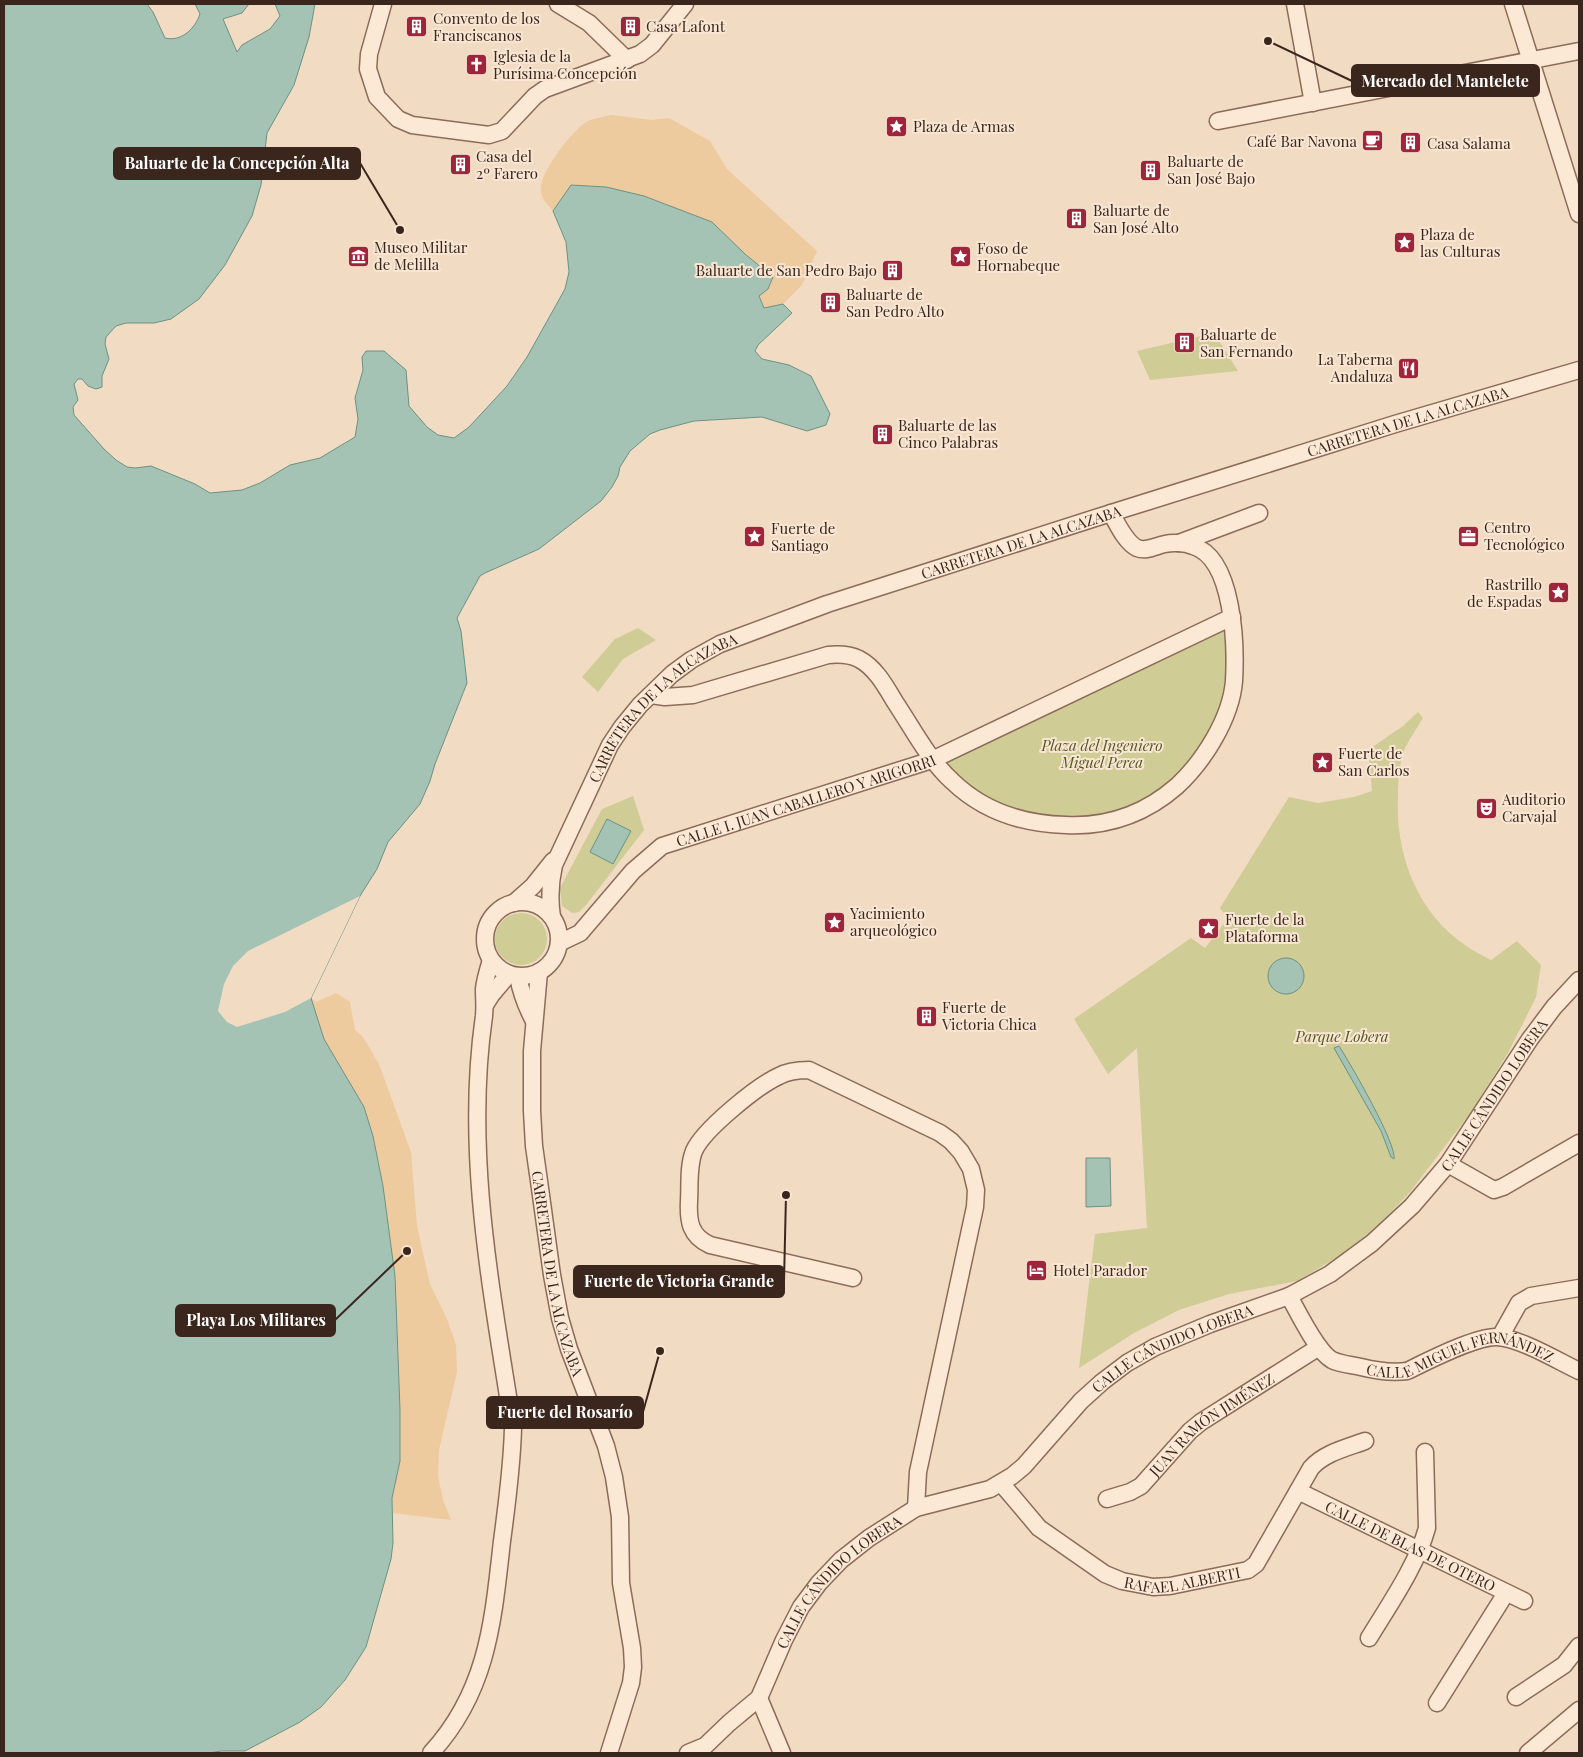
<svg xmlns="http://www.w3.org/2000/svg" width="1583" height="1757" font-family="'Playfair Display',serif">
	<rect width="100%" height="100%" fill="#f1dbc3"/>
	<path fill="#d0cc96" d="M 1214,333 L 1238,371 L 1150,380 L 1137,351 Z
		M 1232,617 L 1234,675 L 1196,765 L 1116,821 L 1007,816 L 932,760 Z
		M 638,628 L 656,640 L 623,659 L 598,692 L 582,677 L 615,639 Z
		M 1418,712 L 1423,718 C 1417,728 1410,738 1405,748 C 1399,763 1398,782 1398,797 C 1395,853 1417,913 1465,945 C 1473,951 1482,955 1491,960 L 1517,941 L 1541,965 L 1536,997 L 1508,1053 L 1472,1111 L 1410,1192 L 1388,1215 L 1366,1235 L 1336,1258 L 1297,1281 L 1229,1294 L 1179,1310 L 1134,1333 L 1079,1368 L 1095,1234 L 1147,1228 L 1137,1048 L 1108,1074 L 1074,1019 L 1191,938 L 1205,948 L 1228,918 L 1220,908 L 1289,797 L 1318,803 L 1354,797 L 1372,791 L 1368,750 L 1403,726 Z
		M 633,796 L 644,830 L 586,905 L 579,912 L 572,913 L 562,906 L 560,888 L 602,809 Z
		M495 939a26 26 0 1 1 52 0a26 26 0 1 1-52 0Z"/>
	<path fill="#eecb9e" d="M 611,115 L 651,120 L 669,118 L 710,141 L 727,169 L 817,251 L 802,285 L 783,304 L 764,309 L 759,296 L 768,289 L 773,277 L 745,254 L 571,185 L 553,211 C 548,205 542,200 541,191 C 538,174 573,129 588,121 C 594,118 604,117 611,115 Z
		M 336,993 L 350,1002 L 355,1030 L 363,1037 L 379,1064 L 411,1152 L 417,1226 L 430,1284 L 447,1319 L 456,1345 L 457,1372 L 439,1450 L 438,1476 L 443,1500 L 451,1520 L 393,1513 L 392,1498 L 400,1461 L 400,1410 L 395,1276 L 383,1186 L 373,1136 L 364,1107 L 324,1039 L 311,998 L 316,1002 Z"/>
	<path fill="#a5c3b5" stroke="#6b9282" d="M 4,4 L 147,4 L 153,12 L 165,38 C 181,42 195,29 200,14 L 195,4 L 249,4 L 242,13 L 223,19 L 237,52 L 242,45 L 270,29 L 280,16 L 275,4 L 315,4 L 309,37 L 294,85 L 267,133 L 261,185 L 252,216 L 225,265 L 199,299 L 171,319 L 154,323 L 126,323 L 116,326 L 106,337 L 105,344 L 109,359 L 102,376 L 102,387 L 96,389 L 88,386 L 82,379 L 78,379 L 74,384 L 78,400 L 73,407 L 74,415 L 104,449 L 116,460 L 127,467 L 135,468 L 151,466 L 195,484 L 210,493 L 242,490 L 260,483 L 290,465 L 320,458 L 355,437 L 358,419 L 355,398 L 363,370 L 362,357 L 366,351 L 384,351 L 406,370 L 409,406 L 427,427 L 438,435 L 454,438 L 469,427 L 507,386 L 527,357 L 565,289 L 569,272 L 566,242 L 553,211 L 571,185 L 606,187 L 644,196 L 712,222 L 745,254 L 773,277 L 768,289 L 759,296 L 764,308 L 783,304 L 792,313 L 758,345 L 755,351 L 762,359 L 789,365 L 811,376 L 830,414 L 826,425 L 807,431 L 762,417 L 694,421 L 660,430 L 650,434 L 630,451 L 620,467 L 618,476 L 612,487 L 601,501 L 539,549 L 485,573 L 480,576 L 457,618 L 461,631 L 467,683 L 435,764 L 430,781 L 420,804 L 388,842 L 377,869 L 360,896 L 311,998 L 324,1039 L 364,1107 L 373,1136 L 383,1186 L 395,1276 L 400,1410 L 400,1461 L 392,1498 L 393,1543 L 391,1559 L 366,1647 L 345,1680 L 321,1707 L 300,1722 L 245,1751 L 221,1751 L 209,1753 L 4,1753 Z
		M 607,819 L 631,831 L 613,864 L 590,852 Z
		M1268 976a18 18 0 1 1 36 0a18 18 0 1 1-36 0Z
		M 1339,1046 C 1350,1063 1397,1144 1394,1159 L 1391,1157 L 1381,1131 L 1334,1048 Z
		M 1086,1158 L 1110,1158 L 1111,1206 L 1086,1207 Z"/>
	<path fill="#f1dbc3" d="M 360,896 L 311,998 L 285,1012 L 237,1027 L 227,1022 L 218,1011 L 224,984 L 233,966 L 248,951 Z"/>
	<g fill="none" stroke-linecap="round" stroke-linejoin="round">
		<defs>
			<g id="street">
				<path d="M 383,4 L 369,54 L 368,69 L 377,97 L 398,119 L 412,125 L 489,135 L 502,131 L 535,96 L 545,89 L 640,54 L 652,45 L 685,4"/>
				<path d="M 558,4 L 589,23 L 627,60"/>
				<path d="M 1295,4 L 1313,103"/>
				<path d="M 1513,4 L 1579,214"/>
				<path d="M 1218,121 L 1579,51"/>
				<path d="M 1179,543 L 1259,513"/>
				<path d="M 651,695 L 665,697 L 693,695 L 828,655 C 839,654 849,654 859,659 C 876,668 886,687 895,702 C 913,729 928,759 952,781 C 983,811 1024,824 1066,825 C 1108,827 1145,814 1177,786 C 1204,761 1231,718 1234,681 C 1236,646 1234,558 1193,546 C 1185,543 1173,542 1165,544 C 1155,546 1147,552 1137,548 C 1125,542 1117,523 1111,513"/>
				<circle cx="522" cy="939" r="37"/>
				<path d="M 514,903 L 533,886 L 553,861"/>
				<path id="s1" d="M 552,917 C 549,898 550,883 554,865 L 610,745 L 622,727 L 640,705 L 672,674 L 691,660 L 720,644 L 827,604 L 1111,513 L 1395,424 L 1579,370"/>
				<path id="s2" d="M 559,943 L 580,933 L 633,871 L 662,846 L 932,760 L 1232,617"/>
				<path id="s3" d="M 539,972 L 532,1051 L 532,1111 L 534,1146 L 539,1181 L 552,1275 L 560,1318 L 569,1349 L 606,1446 L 614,1477 L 620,1517 L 621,1583 L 632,1648 L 633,1667 L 631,1683 L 609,1753"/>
				<path d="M 518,976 C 521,993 526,1006 534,1021"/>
				<path d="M 485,1005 L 492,994 L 509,974"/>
				<path d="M 1448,1164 L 1494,1190 L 1503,1187 L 1579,1143"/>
				<path d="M 853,1278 L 710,1245 C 690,1236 688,1221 689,1201 C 690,1185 688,1166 694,1151 C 703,1130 757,1086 779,1076 C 788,1071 799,1070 809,1070 L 940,1133 L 951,1141 L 961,1152 L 971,1169 L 976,1190 L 975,1207 L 918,1472 L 916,1508"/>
				<path id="s4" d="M 1289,1296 C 1298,1312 1317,1352 1332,1360 C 1340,1364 1352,1365 1361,1367 C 1377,1371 1391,1373 1407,1371 C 1428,1361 1476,1336 1497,1337 C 1520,1338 1558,1361 1579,1371"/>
				<path d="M 1500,1337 L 1519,1303 L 1531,1296 L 1579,1288"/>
				<path id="s5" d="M 1001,1483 L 1039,1528 L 1105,1574 L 1122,1581 L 1153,1587 L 1170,1586 L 1248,1570 L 1256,1564 L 1311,1468 C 1324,1453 1346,1448 1365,1441"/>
				<path id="s6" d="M 1298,1491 L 1524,1601"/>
				<path id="s7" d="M 1107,1499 L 1130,1492 L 1141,1486 L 1190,1431 L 1201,1422 L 1319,1347"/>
				<path d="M 1369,1638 C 1389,1605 1417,1565 1427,1528 L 1425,1452"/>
				<path d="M 1516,1697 L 1564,1665 L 1579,1646"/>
				<path d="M 759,1698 L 782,1753"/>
				<path d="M 1437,1703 L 1506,1593"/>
				<path d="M 431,1753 C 488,1691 493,1621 502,1541 C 507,1504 512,1466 513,1428 C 492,1292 464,1154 484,1016 C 485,1007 484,999 484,989 C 485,979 488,970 491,960"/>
				<path id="s8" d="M 688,1753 L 705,1746 L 729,1723 L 759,1698 L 784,1640 L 801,1607 L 819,1583 L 841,1560 L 869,1538 L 916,1508 L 990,1489 L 1012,1476 L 1024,1466 L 1081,1401 L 1102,1382 L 1127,1363 L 1155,1347 L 1210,1324 L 1289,1296 L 1330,1274 L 1372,1243 L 1412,1206 L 1448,1164 L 1530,1039 L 1554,1007 L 1579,980"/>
				<path d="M 1528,1753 L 1579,1710"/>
			</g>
		</defs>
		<use href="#street" stroke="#8c6b58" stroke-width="19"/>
		<use href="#street" stroke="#fbe9d6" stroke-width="16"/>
	</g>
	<defs>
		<symbol id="building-square" viewBox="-11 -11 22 22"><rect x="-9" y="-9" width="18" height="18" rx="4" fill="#9f253b" stroke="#f8e6d3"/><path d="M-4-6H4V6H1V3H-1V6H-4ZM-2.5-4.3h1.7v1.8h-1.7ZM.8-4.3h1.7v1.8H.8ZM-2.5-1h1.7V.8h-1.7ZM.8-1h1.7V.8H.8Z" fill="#fff"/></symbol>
		<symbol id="church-square" viewBox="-11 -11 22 22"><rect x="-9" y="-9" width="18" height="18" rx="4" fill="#9f253b" stroke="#f8e6d3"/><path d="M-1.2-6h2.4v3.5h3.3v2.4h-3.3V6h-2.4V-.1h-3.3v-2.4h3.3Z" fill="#fff"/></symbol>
		<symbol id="sight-square" viewBox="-11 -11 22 22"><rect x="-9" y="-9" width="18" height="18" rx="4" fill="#9f253b" stroke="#f8e6d3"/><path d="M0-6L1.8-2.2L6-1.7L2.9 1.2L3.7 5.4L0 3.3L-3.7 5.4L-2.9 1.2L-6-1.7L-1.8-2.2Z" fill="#fff"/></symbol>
		<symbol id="cafe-square" viewBox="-11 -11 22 22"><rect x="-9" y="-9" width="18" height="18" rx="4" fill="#9f253b" stroke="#f8e6d3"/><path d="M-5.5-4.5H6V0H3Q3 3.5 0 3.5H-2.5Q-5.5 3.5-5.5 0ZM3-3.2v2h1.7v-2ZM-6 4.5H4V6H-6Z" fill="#fff"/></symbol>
		<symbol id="museum-square" viewBox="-11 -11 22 22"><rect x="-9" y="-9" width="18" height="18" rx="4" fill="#9f253b" stroke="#f8e6d3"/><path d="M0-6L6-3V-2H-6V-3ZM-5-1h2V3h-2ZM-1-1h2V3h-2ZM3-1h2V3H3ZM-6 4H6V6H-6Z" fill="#fff"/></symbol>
		<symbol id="restaurant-square" viewBox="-11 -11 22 22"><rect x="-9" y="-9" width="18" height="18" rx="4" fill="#9f253b" stroke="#f8e6d3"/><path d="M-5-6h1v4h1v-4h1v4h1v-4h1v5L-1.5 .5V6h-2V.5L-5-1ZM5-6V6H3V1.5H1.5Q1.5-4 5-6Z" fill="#fff"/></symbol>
		<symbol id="office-square" viewBox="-11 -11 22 22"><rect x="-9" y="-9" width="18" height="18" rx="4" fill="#9f253b" stroke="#f8e6d3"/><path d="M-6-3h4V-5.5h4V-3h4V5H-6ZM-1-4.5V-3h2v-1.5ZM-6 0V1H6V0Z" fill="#fff"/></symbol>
		<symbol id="theatre-square" viewBox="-11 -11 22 22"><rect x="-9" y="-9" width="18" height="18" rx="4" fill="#9f253b" stroke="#f8e6d3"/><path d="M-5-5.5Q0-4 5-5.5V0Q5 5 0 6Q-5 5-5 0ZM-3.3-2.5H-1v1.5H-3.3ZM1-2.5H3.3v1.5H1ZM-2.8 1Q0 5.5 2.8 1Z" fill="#fff"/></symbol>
		<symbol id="hotel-square" viewBox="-11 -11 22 22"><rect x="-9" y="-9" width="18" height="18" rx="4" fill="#9f253b" stroke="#f8e6d3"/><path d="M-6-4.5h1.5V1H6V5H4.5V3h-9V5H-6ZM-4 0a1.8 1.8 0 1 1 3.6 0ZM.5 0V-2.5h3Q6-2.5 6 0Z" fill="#fff"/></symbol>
	</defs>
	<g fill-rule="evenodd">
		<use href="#building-square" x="618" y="14" width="25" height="25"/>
		<use href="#building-square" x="404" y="14" width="25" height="25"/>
		<use href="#church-square" x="464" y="52" width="25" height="25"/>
		<use href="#sight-square" x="884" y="114" width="25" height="25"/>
		<use href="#cafe-square" x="1360" y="128" width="25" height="25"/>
		<use href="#building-square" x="1398" y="130" width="25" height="25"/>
		<use href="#building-square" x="448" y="152" width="25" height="25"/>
		<use href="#building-square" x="1138" y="158" width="25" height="25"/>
		<use href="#building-square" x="1064" y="206" width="25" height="25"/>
		<use href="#sight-square" x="1392" y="230" width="25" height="25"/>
		<use href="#museum-square" x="346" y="244" width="25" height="25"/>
		<use href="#sight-square" x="948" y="244" width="25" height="25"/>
		<use href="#building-square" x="880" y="258" width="25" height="25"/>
		<use href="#building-square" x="818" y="290" width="25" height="25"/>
		<use href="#building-square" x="1172" y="330" width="25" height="25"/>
		<use href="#restaurant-square" x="1396" y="356" width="25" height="25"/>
		<use href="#building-square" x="870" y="422" width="25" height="25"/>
		<use href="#office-square" x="1456" y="524" width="25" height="25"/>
		<use href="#sight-square" x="742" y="524" width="25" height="25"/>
		<use href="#sight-square" x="1546" y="580" width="25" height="25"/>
		<use href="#sight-square" x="1310" y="750" width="25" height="25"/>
		<use href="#theatre-square" x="1474" y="796" width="25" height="25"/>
		<use href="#sight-square" x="822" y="910" width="25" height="25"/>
		<use href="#sight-square" x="1196" y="916" width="25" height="25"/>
		<use href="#building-square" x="914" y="1004" width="25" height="25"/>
		<use href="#hotel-square" x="1024" y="1258" width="25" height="25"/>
	</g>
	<g text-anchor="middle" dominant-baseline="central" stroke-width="4" stroke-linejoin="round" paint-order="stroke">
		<g font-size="15" fill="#3b261d" stroke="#f8e6d3" text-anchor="start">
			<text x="433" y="18">Convento de los<tspan x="433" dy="17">Franciscanos</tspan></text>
			<text x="646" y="26">Casa Lafont</text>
			<text x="493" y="56">Iglesia de la<tspan x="493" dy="17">Purísima Concepción</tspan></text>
			<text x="913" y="126">Plaza de Armas</text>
			<text x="1357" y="141" text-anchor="end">Café Bar Navona</text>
			<text x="1427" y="143">Casa Salama</text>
			<text x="476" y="156">Casa del<tspan x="476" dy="17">2º Farero</tspan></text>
			<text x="1167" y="161">Baluarte de<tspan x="1167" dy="17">San José Bajo</tspan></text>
			<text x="1093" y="210">Baluarte de<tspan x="1093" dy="17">San José Alto</tspan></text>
			<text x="1420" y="234">Plaza de<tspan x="1420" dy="17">las Culturas</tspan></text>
			<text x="374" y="247">Museo Militar<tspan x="374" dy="17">de Melilla</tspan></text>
			<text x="977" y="248">Foso de<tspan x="977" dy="17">Hornabeque</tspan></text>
			<text x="877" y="270" text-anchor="end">Baluarte de San Pedro Bajo</text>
			<text x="846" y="294">Baluarte de<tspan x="846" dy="17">San Pedro Alto</tspan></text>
			<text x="1200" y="334">Baluarte de<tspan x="1200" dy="17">San Fernando</tspan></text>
			<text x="1393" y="359" text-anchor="end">La Taberna<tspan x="1393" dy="17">Andaluza</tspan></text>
			<text x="898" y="425">Baluarte de las<tspan x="898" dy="17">Cinco Palabras</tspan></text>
			<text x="1484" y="527">Centro<tspan x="1484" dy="17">Tecnológico</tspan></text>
			<text x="771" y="528">Fuerte de<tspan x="771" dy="17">Santiago</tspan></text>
			<text x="1542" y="584" text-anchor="end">Rastrillo<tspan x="1542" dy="17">de Espadas</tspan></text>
			<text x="1338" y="753">Fuerte de<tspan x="1338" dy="17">San Carlos</tspan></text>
			<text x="1502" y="799">Auditorio<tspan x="1502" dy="17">Carvajal</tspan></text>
			<text x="850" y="913">Yacimiento<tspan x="850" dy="17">arqueológico</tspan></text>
			<text x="1225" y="919">Fuerte de la<tspan x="1225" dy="17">Plataforma</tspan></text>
			<text x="942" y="1007">Fuerte de<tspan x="942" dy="17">Victoria Chica</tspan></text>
			<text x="1053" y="1270">Hotel Parador</text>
		</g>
		<g font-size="15" fill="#3b261d" stroke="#f8e6d3">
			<text stroke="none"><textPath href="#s1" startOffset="1059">CARRETERA DE LA ALCAZABA</textPath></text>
			<text stroke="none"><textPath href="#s1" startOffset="654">CARRETERA DE LA ALCAZABA</textPath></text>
			<text stroke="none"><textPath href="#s1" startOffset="249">CARRETERA DE LA ALCAZABA</textPath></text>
			<text stroke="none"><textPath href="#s2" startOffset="294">CALLE I. JUAN CABALLERO Y ARIGORRI</textPath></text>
			<text stroke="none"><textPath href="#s8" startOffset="1075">CALLE CÁNDIDO LOBERA</textPath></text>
			<text stroke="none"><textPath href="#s3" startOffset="304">CARRETERA DE LA ALCAZABA</textPath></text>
			<text stroke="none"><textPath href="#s8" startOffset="655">CALLE CÁNDIDO LOBERA</textPath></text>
			<text stroke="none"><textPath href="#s4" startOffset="212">CALLE MIGUEL FERNÁNDEZ</textPath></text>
			<text stroke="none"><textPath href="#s7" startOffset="131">JUAN RAMÓN JIMÉNEZ</textPath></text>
			<text stroke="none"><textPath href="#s6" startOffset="125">CALLE DE BLAS DE OTERO</textPath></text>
			<text stroke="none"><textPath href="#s5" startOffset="219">RAFAEL ALBERTI</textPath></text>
			<text stroke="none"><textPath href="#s8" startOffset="235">CALLE CÁNDIDO LOBERA</textPath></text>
		</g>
		<g font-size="15" font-style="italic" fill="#555923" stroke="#f8e6d3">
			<text x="1102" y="745">Plaza del Ingeniero<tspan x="1102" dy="17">Miguel Perea</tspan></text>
			<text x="1342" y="1036">Parque Lobera</text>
		</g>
	</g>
	<path fill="none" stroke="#3b261d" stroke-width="2" d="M1268 41L1352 81M400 230L360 163M786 1195L784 1282M407 1251L335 1320M660 1351L643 1412"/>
	<g fill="#3b261d" stroke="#f8e6d3" stroke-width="2">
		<circle cx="1268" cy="41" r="5"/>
		<circle cx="400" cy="230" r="5"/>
		<circle cx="786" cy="1195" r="5"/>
		<circle cx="407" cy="1251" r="5"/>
		<circle cx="660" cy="1351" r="5"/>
	</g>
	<g fill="#3b261d" stroke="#3b261d" stroke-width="2">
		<rect x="1352" y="65" width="187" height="31" rx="5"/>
		<rect x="114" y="148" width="246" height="31" rx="5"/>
		<rect x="574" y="1266" width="210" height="31" rx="5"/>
		<rect x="176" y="1305" width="159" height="31" rx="5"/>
		<rect x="487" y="1397" width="156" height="31" rx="5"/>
	</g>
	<g font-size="16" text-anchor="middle" font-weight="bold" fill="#fff">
		<text x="1445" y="87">Mercado del Mantelete</text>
		<text x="237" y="169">Baluarte de la Concepción Alta</text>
		<text x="679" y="1287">Fuerte de Victoria Grande</text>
		<text x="256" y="1326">Playa Los Militares</text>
		<text x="565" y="1418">Fuerte del Rosarío</text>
	</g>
	<rect width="1583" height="1757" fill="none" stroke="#3b261d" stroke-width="10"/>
</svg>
